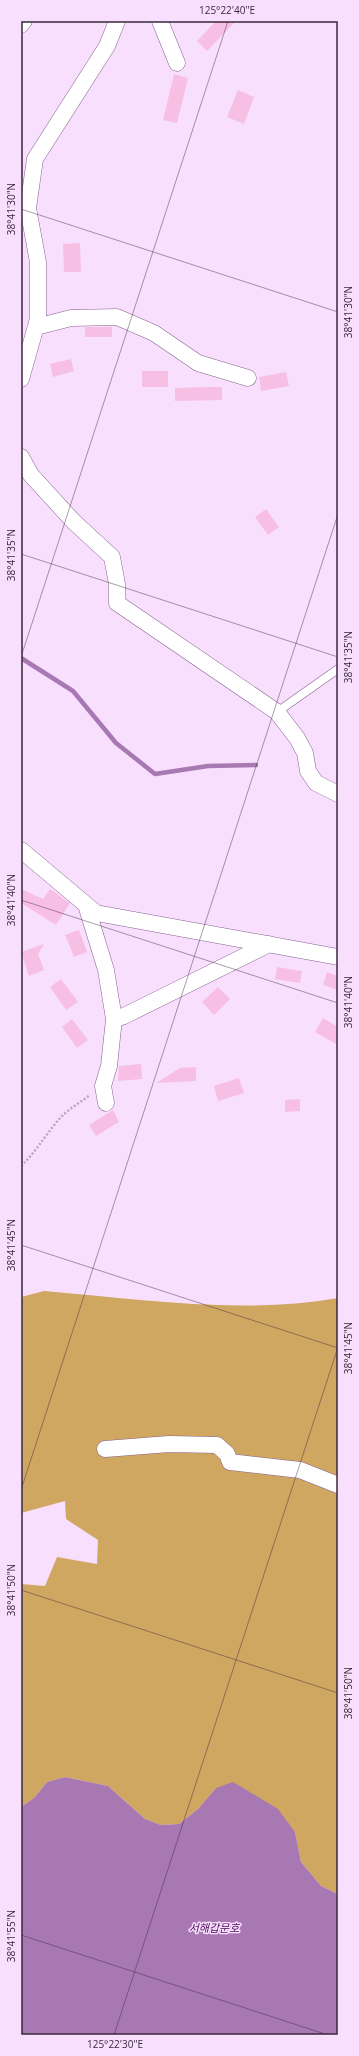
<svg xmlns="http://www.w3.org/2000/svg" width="359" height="2056" font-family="'Open Sans','Noto Sans KR',sans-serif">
	<rect width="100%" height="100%" fill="#f8dffe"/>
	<path fill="#d0a761" d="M 44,1291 C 141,1299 241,1315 338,1298 L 338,1894 L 321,1886 L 301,1862 L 295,1832 L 216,1788 L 198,1809 L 179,1824 L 161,1825 L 145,1819 L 108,1786 L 65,1777 L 47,1782 L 34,1798 L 21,1807 L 21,1584 L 45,1586 L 57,1557 L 97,1564 L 98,1540 L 66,1519 L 65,1501 L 21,1513 L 21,1297 Z"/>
	<path fill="#a878b3" d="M 65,1777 L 108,1786 L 145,1819 L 161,1825 L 179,1824 L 198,1809 L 216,1788 L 233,1782 L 278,1809 L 295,1832 L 301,1862 L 321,1886 L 338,1894 L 338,2035 L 21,2035 L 21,1807 L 34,1798 L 47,1782 Z"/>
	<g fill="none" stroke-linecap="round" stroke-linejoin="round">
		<path stroke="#a878b3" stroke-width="4.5" d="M 21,658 L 73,691 L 116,743 L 155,774 L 208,766 L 256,765"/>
	</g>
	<path fill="#f8bfe4" d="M 216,21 L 236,21 L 207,51 L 197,41 Z
		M 174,74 L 188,78 L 177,123 L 163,120 Z
		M 238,90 L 254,97 L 244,124 L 227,117 Z
		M 80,243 L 81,272 L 64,272 L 63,244 Z
		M 85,327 L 112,327 L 112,337 L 85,337 Z
		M 71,359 L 74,371 L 53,377 L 50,364 Z
		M 142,371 L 168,371 L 168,387 L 142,387 Z
		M 286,372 L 289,386 L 261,391 L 259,377 Z
		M 209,387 L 222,387 L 222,400 L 175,401 L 175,388 Z
		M 266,509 L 279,527 L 268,535 L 255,517 Z
		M 21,889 L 43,899 L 50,889 L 70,903 L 56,925 L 21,903 Z
		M 79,930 L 87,952 L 74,957 L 65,935 Z
		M 44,944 L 38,954 L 44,970 L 29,976 L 21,952 Z
		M 277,967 L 302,971 L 300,983 L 275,979 Z
		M 327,972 L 338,976 L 338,990 L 323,985 Z
		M 61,979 L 78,1002 L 66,1010 L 50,987 Z
		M 218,987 L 230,999 L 214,1015 L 202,1002 Z
		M 323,1018 L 338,1027 L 338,1045 L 315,1032 Z
		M 72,1019 L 88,1040 L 77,1048 L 62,1027 Z
		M 141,1064 L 142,1079 L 118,1081 L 119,1066 Z
		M 196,1067 L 196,1081 L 156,1083 L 180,1068 Z
		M 239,1078 L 244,1093 L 218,1101 L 214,1086 Z
		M 300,1099 L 300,1111 L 285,1112 L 285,1100 Z
		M 113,1110 L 119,1122 L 96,1136 L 89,1125 Z"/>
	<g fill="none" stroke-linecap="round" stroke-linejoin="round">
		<defs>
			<path id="lane" d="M 277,712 L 338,669"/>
			<path id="street" d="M 160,21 L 177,63
				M 21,25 L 24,21
				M 36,327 L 71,318 L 117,317 L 154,333 L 198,363 L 248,378
				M 21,379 L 38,319 L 38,262 L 28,208 L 35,159 L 107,46 L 117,21
				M 21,457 L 31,475 L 74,522 L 112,557 L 117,584 L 117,603 L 277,712 L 297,738 L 305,753 L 308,771 L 316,783 L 338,794
				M 21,850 L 96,913 L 338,957
				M 86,905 L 106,970 L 114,1019 L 109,1066 L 103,1086 L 106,1103
				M 114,1019 L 124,1016 L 269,944
				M 105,1449 L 169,1444 L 217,1445 L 227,1454 L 230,1462 L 300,1470 L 338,1485"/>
		</defs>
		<use href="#lane" stroke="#86628f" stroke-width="9"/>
		<use href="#street" stroke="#86628f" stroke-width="17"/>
		<path stroke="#bba5c1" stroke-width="2.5" stroke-dasharray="2 2" stroke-linecap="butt" d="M 21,1166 C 37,1151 47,1132 62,1116 C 70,1108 81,1102 90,1095"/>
		<use href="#lane" stroke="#fff" stroke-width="8"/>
		<use href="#street" stroke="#fff" stroke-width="16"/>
	</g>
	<path fill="none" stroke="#39293d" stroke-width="1" stroke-opacity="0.45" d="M 21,209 L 338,312M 21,554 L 338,657M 21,657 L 228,21M 21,900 L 338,1003M 21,1245 L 338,1348M 21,1490 L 338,514M 21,1590 L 338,1693M 21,1935 L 328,2035M 114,2035 L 338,1347"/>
	<g text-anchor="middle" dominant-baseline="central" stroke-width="3" stroke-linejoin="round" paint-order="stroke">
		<g font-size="11" font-style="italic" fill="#4b0d58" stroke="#f8dffe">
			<text x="214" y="1927">서해갑문호</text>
		</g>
	</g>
	<rect width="359" height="2056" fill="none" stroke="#f8dffe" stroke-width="44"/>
	<rect x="22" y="22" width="315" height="2012" fill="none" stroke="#39293d" stroke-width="1.5"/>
	<g font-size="10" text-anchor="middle" fill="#39293d">
		<text x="227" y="14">125°22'40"E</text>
		<text transform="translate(11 209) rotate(-90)" y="4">38°41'30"N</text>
		<text transform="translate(348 312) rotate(-90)" y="4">38°41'30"N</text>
		<text transform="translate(11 555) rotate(-90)" y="4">38°41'35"N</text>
		<text transform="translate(348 657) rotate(-90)" y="4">38°41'35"N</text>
		<text transform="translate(11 900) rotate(-90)" y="4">38°41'40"N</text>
		<text transform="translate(348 1002) rotate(-90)" y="4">38°41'40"N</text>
		<text transform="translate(11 1245) rotate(-90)" y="4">38°41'45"N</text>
		<text transform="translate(348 1348) rotate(-90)" y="4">38°41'45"N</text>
		<text transform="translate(11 1590) rotate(-90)" y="4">38°41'50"N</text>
		<text transform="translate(348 1693) rotate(-90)" y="4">38°41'50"N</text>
		<text transform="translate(11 1936) rotate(-90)" y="4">38°41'55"N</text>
		<text x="115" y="2048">125°22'30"E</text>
	</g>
</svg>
